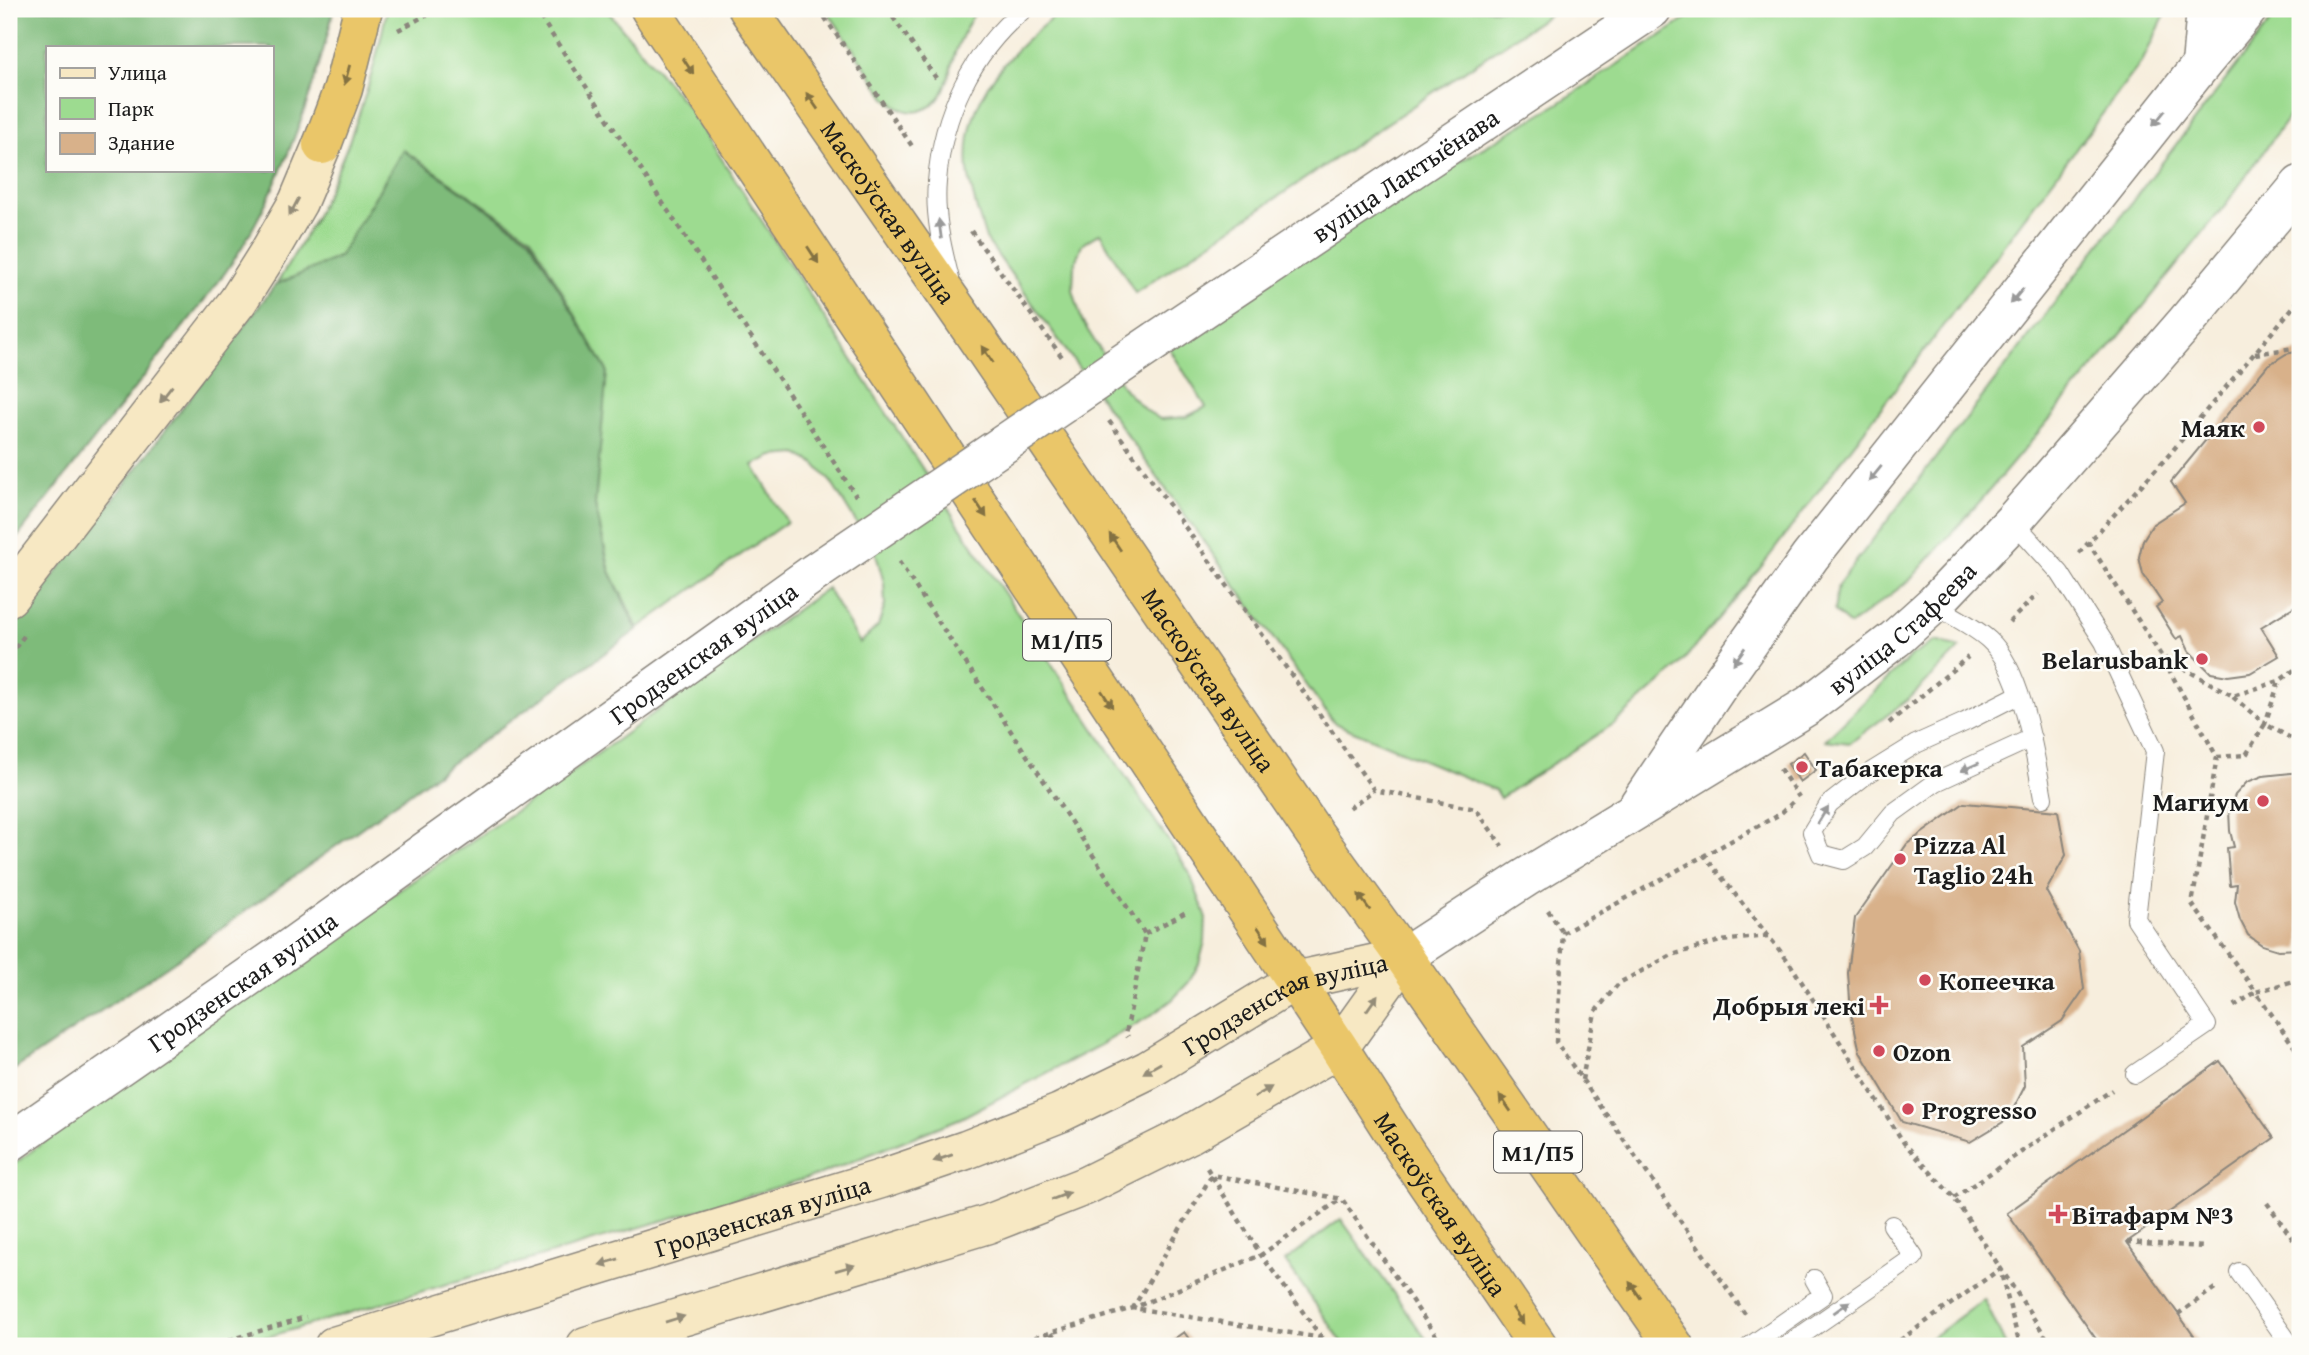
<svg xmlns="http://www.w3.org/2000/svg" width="2309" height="1355" font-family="'Gentium Book Plus',serif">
	<rect width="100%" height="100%" fill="#fdfcf7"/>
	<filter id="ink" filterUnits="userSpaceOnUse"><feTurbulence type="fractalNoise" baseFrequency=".0143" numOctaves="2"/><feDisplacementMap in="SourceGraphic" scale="14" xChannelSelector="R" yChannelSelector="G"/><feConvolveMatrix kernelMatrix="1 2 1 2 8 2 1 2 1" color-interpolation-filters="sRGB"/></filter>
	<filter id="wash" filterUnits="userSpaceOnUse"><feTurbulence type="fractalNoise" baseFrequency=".00686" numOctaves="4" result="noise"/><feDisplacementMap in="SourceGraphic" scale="28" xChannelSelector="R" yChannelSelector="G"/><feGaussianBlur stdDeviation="1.57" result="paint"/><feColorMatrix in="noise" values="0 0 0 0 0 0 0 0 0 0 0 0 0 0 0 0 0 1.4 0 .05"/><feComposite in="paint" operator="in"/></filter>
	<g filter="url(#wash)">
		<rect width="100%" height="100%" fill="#f7eedd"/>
		<path fill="#9ddb90" stroke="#5c7c56" stroke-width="2" d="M 387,9 L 606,9 L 688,107 L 948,508 L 1189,872 L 1206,916 L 1205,941 L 1199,964 L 1189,982 L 1172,1000 L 1150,1016 L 1100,1045 L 961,1118 L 818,1175 L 237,1346 L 9,1346 L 9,1168 L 168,1048 L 571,773 L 827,588 L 860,643 L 878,626 L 885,605 L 884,583 L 876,554 L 831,482 L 814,463 L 797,454 L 773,456 L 753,465 L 787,522 L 638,628 L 610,571 L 594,501 L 607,371 L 531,237 L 403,150 L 340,256 L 275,287 C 287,266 301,244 313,222 C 347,155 373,83 387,9 Z
			M 826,9 L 977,9 C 968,23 961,38 955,53 C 947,76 948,103 920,111 C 906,114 897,107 886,98 Z
			M 1064,9 L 1557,9 L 1135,293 L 1100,233 L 1082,244 L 1074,266 L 1073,290 L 1082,321 L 1125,390 L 1144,409 L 1160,419 L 1186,417 L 1206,407 L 1166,343 L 1303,254 L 1559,103 L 1701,9 L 2168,9 L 2143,60 L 1762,566 L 1678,667 L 1615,723 L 1500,798 L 1495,790 L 1334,723 L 986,239 C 979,216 971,193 968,170 C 961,98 1012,48 1064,9 Z
			M 2280,9 L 2300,9 L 2300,101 L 2226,204 L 2114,343 L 1983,498 L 1910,580 L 1850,625 L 1834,611 L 1838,585 Z
			M 1935,641 L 1960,648 L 1910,698 L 1850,743 L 1825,740 L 1910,657 Z
			M 1341,1219 L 1431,1346 L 1345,1346 L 1285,1261 Z
			M 1984,1299 L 2006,1346 L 1920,1346 Z"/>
		<path fill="#7ebb7a" stroke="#4d6c4b" stroke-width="2" fill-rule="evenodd" d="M 9,9 L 334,9 C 316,85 287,168 248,237 C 223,281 188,320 157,360 C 107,423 58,485 9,548 ZM 47,47 L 271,47 L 271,170 L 47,170 Z
			M 403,150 L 530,239 L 607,371 L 595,505 L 609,569 L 637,630 L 191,950 L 9,1073 L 9,632 L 96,522 L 275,285 L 339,257 Z"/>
		<g id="blocks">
			<path fill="#d8b18a" d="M 2300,351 L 2300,603 L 2261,627 L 2279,656 L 2250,673 L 2228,676 L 2211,673 L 2189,651 L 2182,636 L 2176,639 L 2156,607 L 2162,603 L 2143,574 L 2139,557 L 2143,540 L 2153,524 L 2185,503 L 2171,482 L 2267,366 L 2286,354 Z
				M 1804,752 L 1816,770 L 1800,782 L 1788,764 Z
				M 2300,772 L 2300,949 L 2278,950 L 2262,945 L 2248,935 L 2240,920 L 2235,902 L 2237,884 L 2230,885 L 2227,848 L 2234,847 L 2230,831 L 2229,810 L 2235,795 L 2247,782 L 2263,776 Z
				M 1964,803 L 2058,811 L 2066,855 L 2046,891 L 2079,951 L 2084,989 L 2062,1021 L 2023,1047 L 2025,1086 L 2008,1119 L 1970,1142 L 1902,1122 L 1860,1052 L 1851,1012 L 1848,973 L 1855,918 L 1907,844 Z
				M 2220,1061 L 2274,1138 L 2127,1242 L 2201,1346 L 2101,1346 L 2007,1213 Z
				M 1184,1332 L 1194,1346 L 1164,1346 Z"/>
		</g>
	</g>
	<g filter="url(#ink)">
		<use href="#blocks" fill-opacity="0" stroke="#8a857c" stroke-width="2"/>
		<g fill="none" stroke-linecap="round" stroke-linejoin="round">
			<defs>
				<path id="service" d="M 950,279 C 942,248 934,214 937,182 C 942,114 972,52 1024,9
					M 2013,521 L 2060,573 L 2104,642 L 2155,751 L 2136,919 L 2207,1025 L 2135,1074
					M 1934,604 C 1951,616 1974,626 1989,640 C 2022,669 2035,755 2043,798
					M 2018,695 L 1965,722 L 1916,744 L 1866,775 L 1829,804 L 1812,832 L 1821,854 L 1844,860 L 1865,847 L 1893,813 L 1936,782 L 2032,738
					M 2239,1272 L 2291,1346
					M 1750,1346 L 1823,1295 L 1814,1279
					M 1786,1346 L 1914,1257 L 1892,1225"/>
				<g id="tertiary">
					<path d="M 2201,65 L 2206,9"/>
					<path id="s1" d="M 1157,340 L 1652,9"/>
					<path d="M 1639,804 L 1719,685 L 1810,557 L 2201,65 L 2248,9"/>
					<path id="s2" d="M 1404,957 L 1525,878 L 1809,705 L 1895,639 L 1934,604 L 2013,521 L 2186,322 L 2300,185"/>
					<path id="s3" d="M 9,1143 L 280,955 L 814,573"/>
				</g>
				<g id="secondary">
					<path d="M 9,597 L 238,301 L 269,252 L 298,202 L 322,145"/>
					<path id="s4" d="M 334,1346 L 881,1179 L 966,1150 L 1060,1113 L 1148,1070 L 1294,981 L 1404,957"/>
					<path d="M 586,1346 L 988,1224 L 1085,1186 L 1188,1135 L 1339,1048 L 1404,957"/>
				</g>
				<g id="trunk">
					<path id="s5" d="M 650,9 L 1339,1048 L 1407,1154 L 1538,1346"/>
					<path id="s6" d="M 748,9 L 963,318 L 1314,833 L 1404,957 L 1674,1346"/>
					<path d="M 322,145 L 343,89 L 363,9"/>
				</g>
			</defs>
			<use href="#service" stroke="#8a857c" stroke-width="20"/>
			<use href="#tertiary" stroke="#8a857c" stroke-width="41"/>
			<use href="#secondary" stroke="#8a857c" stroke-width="41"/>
			<use href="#trunk" stroke="#8a857c" stroke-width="41"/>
			<path stroke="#8a857c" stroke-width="4.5" stroke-dasharray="5 5" stroke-linecap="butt" d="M 535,9 L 856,496
				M 819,9 L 912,146
				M 887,9 L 936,78
				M 398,30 L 438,9
				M 971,231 L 1062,357
				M 2255,354 L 2300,347
				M 1109,421 L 1374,790 L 1476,809 L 1502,846
				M 2088,542 L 2162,657 L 2217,757 L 2192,904 L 2256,992 L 2231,1008
				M 2079,553 L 2168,456 L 2300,299
				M 899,562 L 1145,934 L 1126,1034 L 1128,1037
				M 2009,622 L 2038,594
				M 9,656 L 27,632
				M 2165,658 L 2233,696 L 2279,681 L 2300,666
				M 2233,697 L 2265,724 L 2279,682
				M 1889,723 L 1968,657
				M 2217,757 L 2246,755 L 2265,724 L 2300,743
				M 1780,769 L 1799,797
				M 1349,808 L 1374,790
				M 1703,854 L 1789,962 L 1904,1143 L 1954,1198 L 2052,1346
				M 1548,910 L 1563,933
				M 1145,934 L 1188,911
				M 2300,979 L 2256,992 L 2300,1055
				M 1582,1080 L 1595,1012 L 1619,983 L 1672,955 L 1720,941 L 1768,936
				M 1207,1168 L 1261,1255 L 1328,1346
				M 1954,1198 L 2112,1090
				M 2267,1203 L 2300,1249
				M 2127,1242 L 2204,1247
				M 1745,1314 L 1556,1042 L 1563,933 L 1780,814 L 1793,802
				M 2178,1314 L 2215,1288
				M 1051,1333 L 1060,1346
				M 1322,1338 L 1133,1308 L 1212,1175 L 1342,1199 L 1443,1346
				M 210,1346 L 306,1317
				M 1006,1346 L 1133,1308 L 1261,1255 L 1341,1199
				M 1892,1346 L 2000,1269 L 2020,1346"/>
			<use href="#service" stroke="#fff" stroke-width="18"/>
			<use href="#tertiary" stroke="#fff" stroke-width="38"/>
			<use href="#secondary" stroke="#f7e8c3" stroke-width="38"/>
			<use href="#trunk" stroke="#eac669" stroke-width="38"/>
			<defs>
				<path id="tertiary-bridge" d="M 814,573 L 1157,340"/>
			</defs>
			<use href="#tertiary-bridge" stroke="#8a857c" stroke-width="41" stroke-linecap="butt"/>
			<use href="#tertiary-bridge" stroke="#fff" stroke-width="38"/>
		</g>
		<defs><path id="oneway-solid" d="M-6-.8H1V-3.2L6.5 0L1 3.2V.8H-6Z" transform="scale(1.75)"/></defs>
		<g fill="#837142">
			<use href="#oneway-solid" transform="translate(688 66) rotate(57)"/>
			<use href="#oneway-solid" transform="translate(347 75) rotate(105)"/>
			<use href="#oneway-solid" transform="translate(812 101) rotate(-125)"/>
			<use href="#oneway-solid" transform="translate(813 255) rotate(57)"/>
			<use href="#oneway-solid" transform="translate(987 354) rotate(-124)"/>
			<use href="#oneway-solid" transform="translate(981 509) rotate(56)"/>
			<use href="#oneway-solid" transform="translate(1115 542) rotate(-124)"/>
			<use href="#oneway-solid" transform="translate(1107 699) rotate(57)"/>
			<use href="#oneway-solid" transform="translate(1364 902) rotate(-126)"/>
			<use href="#oneway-solid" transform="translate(1263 935) rotate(56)"/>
			<use href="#oneway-solid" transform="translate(1505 1103) rotate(-125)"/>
			<use href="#oneway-solid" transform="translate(1635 1290) rotate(-125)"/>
			<use href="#oneway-solid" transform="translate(1518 1316) rotate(56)"/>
		</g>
		<g fill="#999">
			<use href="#oneway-solid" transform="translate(2159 118) rotate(129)"/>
			<use href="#oneway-solid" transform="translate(940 229) rotate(-98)"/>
			<use href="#oneway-solid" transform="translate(2017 296) rotate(129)"/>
			<use href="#oneway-solid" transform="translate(1875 474) rotate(129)"/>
			<use href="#oneway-solid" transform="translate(1739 656) rotate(125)"/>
			<use href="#oneway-solid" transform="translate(1970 767) rotate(156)"/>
			<use href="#oneway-solid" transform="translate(1823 815) rotate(-58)"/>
			<use href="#oneway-solid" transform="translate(1842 1307) rotate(-35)"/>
		</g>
		<g fill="#948c78">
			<use href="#oneway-solid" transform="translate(294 207) rotate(118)"/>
			<use href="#oneway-solid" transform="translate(166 394) rotate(128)"/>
			<use href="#oneway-solid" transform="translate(1372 1003) rotate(-55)"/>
			<use href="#oneway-solid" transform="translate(1152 1068) rotate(150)"/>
			<use href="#oneway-solid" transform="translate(1263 1092) rotate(-30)"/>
			<use href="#oneway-solid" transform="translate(943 1158) rotate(161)"/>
			<use href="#oneway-solid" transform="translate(1061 1196) rotate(-21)"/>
			<use href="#oneway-solid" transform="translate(609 1262) rotate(163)"/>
			<use href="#oneway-solid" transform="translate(845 1268) rotate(-16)"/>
			<use href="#oneway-solid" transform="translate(675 1319) rotate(-17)"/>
		</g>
	</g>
	<g fill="#d1495b" stroke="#fdfcf7" stroke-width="2.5">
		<circle cx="2259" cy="427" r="7"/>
		<circle cx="2202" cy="659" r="7"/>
		<circle cx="1802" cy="767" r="7"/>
		<circle cx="2263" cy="801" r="7"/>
		<circle cx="1900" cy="859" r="7"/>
		<circle cx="1925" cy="980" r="7"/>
		<path d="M1875.5 994.5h7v7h7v7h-7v7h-7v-7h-7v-7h7z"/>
		<circle cx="1879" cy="1051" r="7"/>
		<circle cx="1908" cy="1109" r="7"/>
		<path d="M2054.5 1203.5h7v7h7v7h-7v7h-7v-7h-7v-7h7z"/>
	</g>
	<g text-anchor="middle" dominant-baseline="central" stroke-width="5" stroke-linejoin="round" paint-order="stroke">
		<g fill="#fdfcf7" stroke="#605f5e" stroke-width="2">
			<rect x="1023" y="619.5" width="88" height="41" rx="5"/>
			<rect x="1494" y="1131.5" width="88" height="41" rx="5"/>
		</g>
		<g font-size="24" font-weight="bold" fill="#1c1c1c">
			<text x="1067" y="640">М1/П5</text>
			<text x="1538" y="1152">М1/П5</text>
		</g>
		<g font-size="26" fill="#1c1c1c" stroke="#fdfcf7">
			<text stroke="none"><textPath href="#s1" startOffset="298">вуліца Лактыёнава</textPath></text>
			<text stroke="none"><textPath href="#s6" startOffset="247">Маскоўская вуліца</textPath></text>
			<text stroke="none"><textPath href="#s2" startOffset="598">вуліца Стафеева</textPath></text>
			<text stroke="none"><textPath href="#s3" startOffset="850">Гродзенская вуліца</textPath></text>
			<text stroke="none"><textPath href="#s6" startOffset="814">Маскоўская вуліца</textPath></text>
			<text stroke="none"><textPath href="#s3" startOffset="284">Гродзенская вуліца</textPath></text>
			<text stroke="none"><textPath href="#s4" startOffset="1015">Гродзенская вуліца</textPath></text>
			<text stroke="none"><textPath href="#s5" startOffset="1433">Маскоўская вуліца</textPath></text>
			<text stroke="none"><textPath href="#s4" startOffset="448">Гродзенская вуліца</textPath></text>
		</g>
		<g font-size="26" font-weight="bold" fill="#1c1c1c" stroke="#fdfcf7" text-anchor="start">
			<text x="2245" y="427" text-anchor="end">Маяк</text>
			<text x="2188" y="659" text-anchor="end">Belarusbank</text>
			<text x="1816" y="767">Табакерка</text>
			<text x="2249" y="801" text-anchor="end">Магиум</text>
			<text x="1914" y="844">Pizza Al<tspan x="1914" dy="30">Taglio 24h</tspan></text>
			<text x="1939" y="980">Копеечка</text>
			<text x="1865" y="1005" text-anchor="end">Добрыя лекі</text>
			<text x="1893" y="1051">Ozon</text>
			<text x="1922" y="1109">Progresso</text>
			<text x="2072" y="1214">Вітафарм №3</text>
		</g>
	</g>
	<rect width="2309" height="1355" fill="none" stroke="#fdfcf7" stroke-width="35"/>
	<rect x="46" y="46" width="228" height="126" fill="#fdfcf7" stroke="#a3a29f" stroke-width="2"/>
	<rect x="60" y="68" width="35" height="10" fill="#f7e8c3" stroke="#a3a29f" stroke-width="2"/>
	<text x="108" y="80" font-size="21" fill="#1c1c1c">Улица</text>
	<rect x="60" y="98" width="35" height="21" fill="#9ddb90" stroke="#a3a29f" stroke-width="2"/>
	<text x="108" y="116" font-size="21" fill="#1c1c1c">Парк</text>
	<rect x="60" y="133" width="35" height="21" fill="#d8b18a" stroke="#a3a29f" stroke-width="2"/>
	<text x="108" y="150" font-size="21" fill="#1c1c1c">Здание</text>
</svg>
